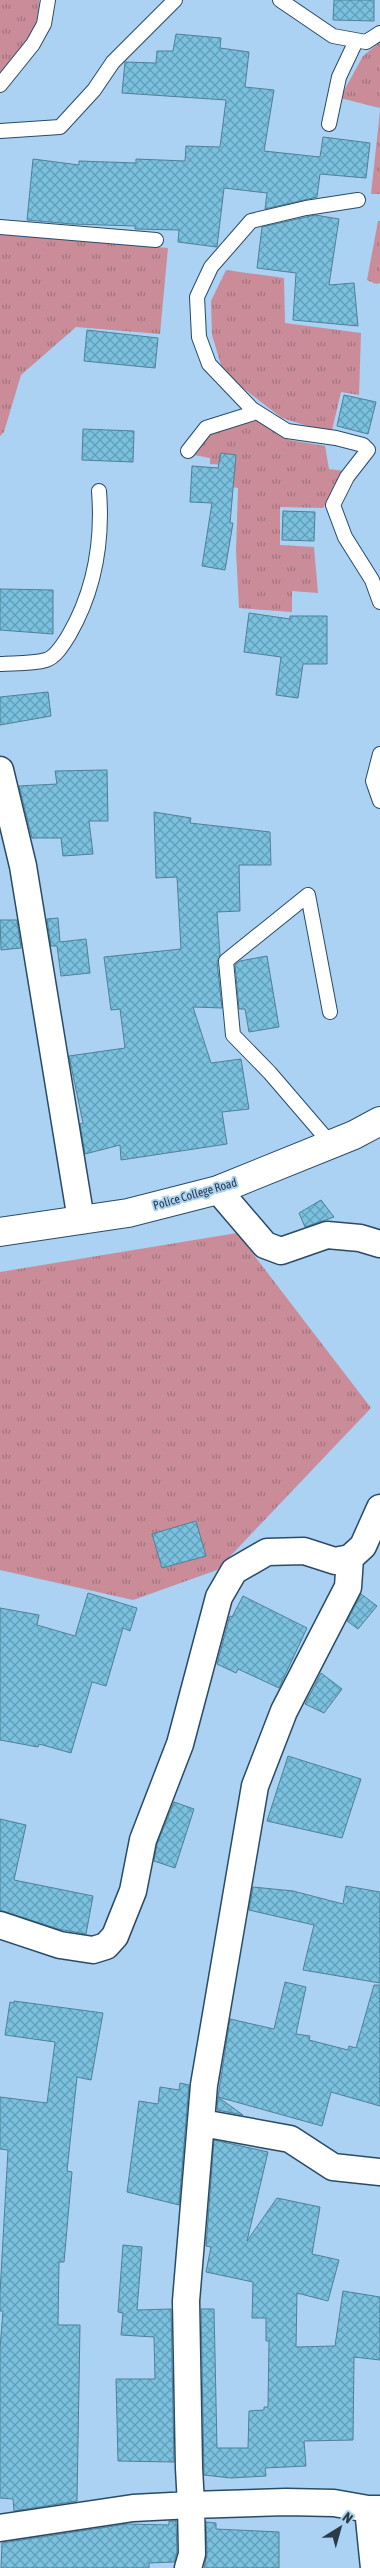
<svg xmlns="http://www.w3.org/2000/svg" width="380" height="2568" font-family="'Asap Condensed',sans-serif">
	<defs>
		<pattern id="grass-tufts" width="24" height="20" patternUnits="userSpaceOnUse" patternTransform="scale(1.25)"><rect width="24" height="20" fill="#c98c98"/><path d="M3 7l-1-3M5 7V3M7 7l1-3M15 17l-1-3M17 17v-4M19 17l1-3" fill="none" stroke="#a3747e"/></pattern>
		<pattern id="building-cross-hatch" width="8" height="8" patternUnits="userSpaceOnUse" patternTransform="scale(1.25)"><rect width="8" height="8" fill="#79c1de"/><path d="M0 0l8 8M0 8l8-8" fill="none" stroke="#639eb6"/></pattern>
	</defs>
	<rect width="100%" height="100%" fill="#abd1f3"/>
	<path fill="url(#grass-tufts)" d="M 0,0 L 39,0 C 39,35 21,49 0,74 Z
		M 380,42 L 380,108 L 340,98 L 363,56 Z
		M 380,111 L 380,194 L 371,194 Z
		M 378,221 L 380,221 L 380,283 L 376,284 L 367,280 Z
		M 0,232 L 168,248 L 160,334 L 76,327 L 21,375 L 4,432 L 0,436 Z
		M 226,270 L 284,278 L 285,323 L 361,333 L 359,395 L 341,392 L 332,430 L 314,428 L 282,418 L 243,388 L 222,368 L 212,335 L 211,301 Z
		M 258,420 L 289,440 L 325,446 L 329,469 L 345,471 L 323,508 L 280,507 L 280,545 L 314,547 L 318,593 L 292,591 L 292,612 L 239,608 L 236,551 L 238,488 L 227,486 L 228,465 L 210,464 L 210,458 L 194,455 L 210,433 L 231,425 Z
		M 237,1233 L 371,1408 L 217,1570 L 133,1600 L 0,1570 L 0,1272 Z"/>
	<path fill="url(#building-cross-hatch)" stroke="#4f8196" d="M 334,0 L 374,0 L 374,21 L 333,20 Z
		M 176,34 L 221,38 L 220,48 L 249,52 L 245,87 L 274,90 L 264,151 L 320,157 L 323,137 L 370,143 L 366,178 L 320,174 L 317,197 L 265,209 L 267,193 L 224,188 L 217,247 L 178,242 L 179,230 L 135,229 L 135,226 L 72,224 L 27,220 L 33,159 L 79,165 L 79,161 L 136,163 L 136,159 L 185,161 L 186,146 L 220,147 L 226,100 L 122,93 L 125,62 L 156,63 L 157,51 L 173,51 Z
		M 315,215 L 339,219 L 329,285 L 354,283 L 358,326 L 293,320 L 296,273 L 257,268 L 262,227 Z
		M 87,330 L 158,338 L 155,368 L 84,361 Z
		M 344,395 L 376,402 L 368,434 L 337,426 Z
		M 83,429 L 134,431 L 133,462 L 82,460 Z
		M 221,453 L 236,455 L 230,523 L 233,523 L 225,570 L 202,566 L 212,503 L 190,502 L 192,466 L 218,468 Z
		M 283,511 L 315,512 L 314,541 L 282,540 Z
		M 0,589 L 53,590 L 53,634 L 0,630 Z
		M 249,613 L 290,619 L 290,616 L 327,616 L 327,664 L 303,664 L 298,698 L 276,695 L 281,657 L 244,652 Z
		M 48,692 L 51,716 L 0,725 L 0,697 Z
		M 107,770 L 108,821 L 89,821 L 93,854 L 63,856 L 61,838 L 32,838 L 19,786 L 57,784 L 55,771 Z
		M 154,812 L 191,818 L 190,823 L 270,832 L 271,865 L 239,865 L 240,911 L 217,912 L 220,955 L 217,962 L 222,1008 L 193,1007 L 211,1063 L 241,1059 L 249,1109 L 222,1112 L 227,1144 L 121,1160 L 120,1145 L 85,1154 L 80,1124 L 83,1123 L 69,1056 L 125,1048 L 120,1009 L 111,1010 L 104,957 L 181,949 L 177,877 L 156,878 Z
		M 58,918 L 60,942 L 86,939 L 90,973 L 61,976 L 57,946 L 51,946 L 47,919 Z
		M 0,920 L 17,920 L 21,948 L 1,950 Z
		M 267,956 L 279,1027 L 249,1032 L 245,1009 L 239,1009 L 235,965 L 240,961 Z
		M 321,1200 L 334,1217 L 305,1227 L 299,1213 Z
		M 196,1521 L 206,1556 L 162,1568 L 152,1534 Z
		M 88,1593 L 137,1608 L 130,1631 L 123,1628 L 106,1686 L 92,1682 L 71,1753 L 39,1744 L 38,1747 L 0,1740 L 0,1608 L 39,1615 L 37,1625 L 75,1636 Z
		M 361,1594 L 377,1606 L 358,1629 L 347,1621 Z
		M 243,1596 L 307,1628 L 279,1688 L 238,1669 L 236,1673 L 217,1664 L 229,1619 L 230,1616 L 232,1617 Z
		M 321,1673 L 342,1689 L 324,1713 L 305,1704 Z
		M 288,1756 L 361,1779 L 342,1838 L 267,1821 Z
		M 174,1802 L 194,1809 L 175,1868 L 154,1861 L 157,1844 Z
		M 0,1819 L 26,1825 L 14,1880 L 93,1896 L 86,1934 L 58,1929 L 0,1910 Z
		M 346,1886 L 380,1892 L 380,1983 L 303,1970 L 314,1925 L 249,1910 L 253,1887 L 293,1891 L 343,1904 Z
		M 285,1982 L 306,1987 L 296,2034 L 310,2036 L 309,2040 L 348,2050 L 349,2046 L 356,2048 L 374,1985 L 380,1985 L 380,2106 L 331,2092 L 322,2126 L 218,2097 L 230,2019 L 274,2029 Z
		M 14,2001 L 103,2013 L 91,2080 L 77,2077 L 67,2171 L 72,2172 L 64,2262 L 59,2262 L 58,2325 L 80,2325 L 77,2501 L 14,2511 L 13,2499 L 0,2498 L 0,2348 L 3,2311 L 0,2311 L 0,2293 L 8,2150 L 0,2149 L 0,2097 L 47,2103 L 55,2042 L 5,2035 L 10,2002 L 14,2003 Z
		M 180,2083 L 189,2085 L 179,2205 L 127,2192 L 139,2101 L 158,2104 L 160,2087 L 179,2090 Z
		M 218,2097 L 243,2115 L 217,2110 Z
		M 214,2140 L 268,2152 L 247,2241 L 277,2198 L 320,2207 L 312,2254 L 339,2260 L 328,2301 L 297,2293 L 296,2347 L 335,2346 L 343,2291 L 380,2297 L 380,2360 L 354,2357 L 353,2440 L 304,2441 L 306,2466 L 265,2468 L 266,2476 L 231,2478 L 204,2475 L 201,2309 L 214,2309 L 217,2448 L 248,2448 L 249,2411 L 264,2410 L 264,2407 L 268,2407 L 269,2341 L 266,2341 L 266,2318 L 252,2318 L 253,2282 L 206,2272 L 211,2247 L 206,2246 Z
		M 123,2245 L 142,2247 L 137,2310 L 171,2309 L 174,2462 L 118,2461 L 116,2379 L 155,2379 L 154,2337 L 121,2335 L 123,2313 L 118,2312 Z
		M 169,2521 L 176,2521 L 177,2552 L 174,2562 L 149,2563 L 149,2568 L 1,2568 L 2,2543 L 127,2524 L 169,2525 Z
		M 206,2522 L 216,2523 L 216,2529 L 279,2532 L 279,2568 L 204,2568 L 207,2554 Z"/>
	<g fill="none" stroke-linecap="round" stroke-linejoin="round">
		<defs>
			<path id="service" d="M 280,0 L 333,36 L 366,42 L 380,33
				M 0,85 L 33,44 L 44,24 L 48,0
				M 329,124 L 339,77 L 356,41
				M 0,131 L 60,127 L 94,90 L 113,62 L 175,0
				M 358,200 L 306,208 L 251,221 L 211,267 L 197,297 L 199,337 L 209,364 L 252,409 L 287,431 L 336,438 L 363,445 L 368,450 L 347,477 L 333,505 L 345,537 L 372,580 L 380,602
				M 0,227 L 156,240
				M 188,451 L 206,428 L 257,412
				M 0,664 C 14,663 32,664 46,660 C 56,657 64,643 69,635 C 95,590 103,542 99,491
				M 380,754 L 373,781 L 380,801
				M 330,1012 L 308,895 L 226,961 L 233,1035 L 270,1073 L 331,1144"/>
			<path id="minor" d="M 0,770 L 23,866 L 81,1220
				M 218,1190 L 265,1245 L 281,1251 L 327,1235 L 360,1238 L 380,1244
				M 0,1925 L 60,1945 L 93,1950 L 106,1946 L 115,1936 L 133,1891 L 143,1840 L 180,1744 L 219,1597 L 234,1571 L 267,1552 L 304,1551 L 335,1561 L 350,1558 L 363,1546 L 380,1508
				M 202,2123 L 290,2139 L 333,2167 L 380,2172
				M 368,2509 L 374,2568
				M 0,2528 L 133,2508 L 191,2505 L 286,2502 L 334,2503 L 368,2509 L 380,2509
				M 188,2568 L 192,2554 L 191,2505 L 189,2468 L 186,2301 L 204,2085 L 255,1786 L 284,1711 L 348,1587 L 350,1558"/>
			<path id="tertiary" d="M 0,1232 L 128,1213 L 218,1190 L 354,1135 L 380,1121"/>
		</defs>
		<use href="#service" stroke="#294b68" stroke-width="16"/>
		<use href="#minor" stroke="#294b68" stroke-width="29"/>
		<use href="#tertiary" stroke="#294b68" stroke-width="30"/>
		<use href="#service" stroke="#fff" stroke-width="14"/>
		<use href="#minor" stroke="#fff" stroke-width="26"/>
		<use href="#tertiary" stroke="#fff" stroke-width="28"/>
	</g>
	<g text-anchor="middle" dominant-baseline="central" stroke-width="4" stroke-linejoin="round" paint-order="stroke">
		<g font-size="12" fill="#2b3b48" stroke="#abd1f3">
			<text transform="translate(195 1194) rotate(-16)">Police College Road</text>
		</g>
	</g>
	<g transform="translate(340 2528) rotate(37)" stroke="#abd1f3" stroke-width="4" paint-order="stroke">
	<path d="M0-4L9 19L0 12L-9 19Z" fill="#2b3b48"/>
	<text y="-8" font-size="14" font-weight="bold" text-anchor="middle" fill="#2b3b48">N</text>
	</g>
</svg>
